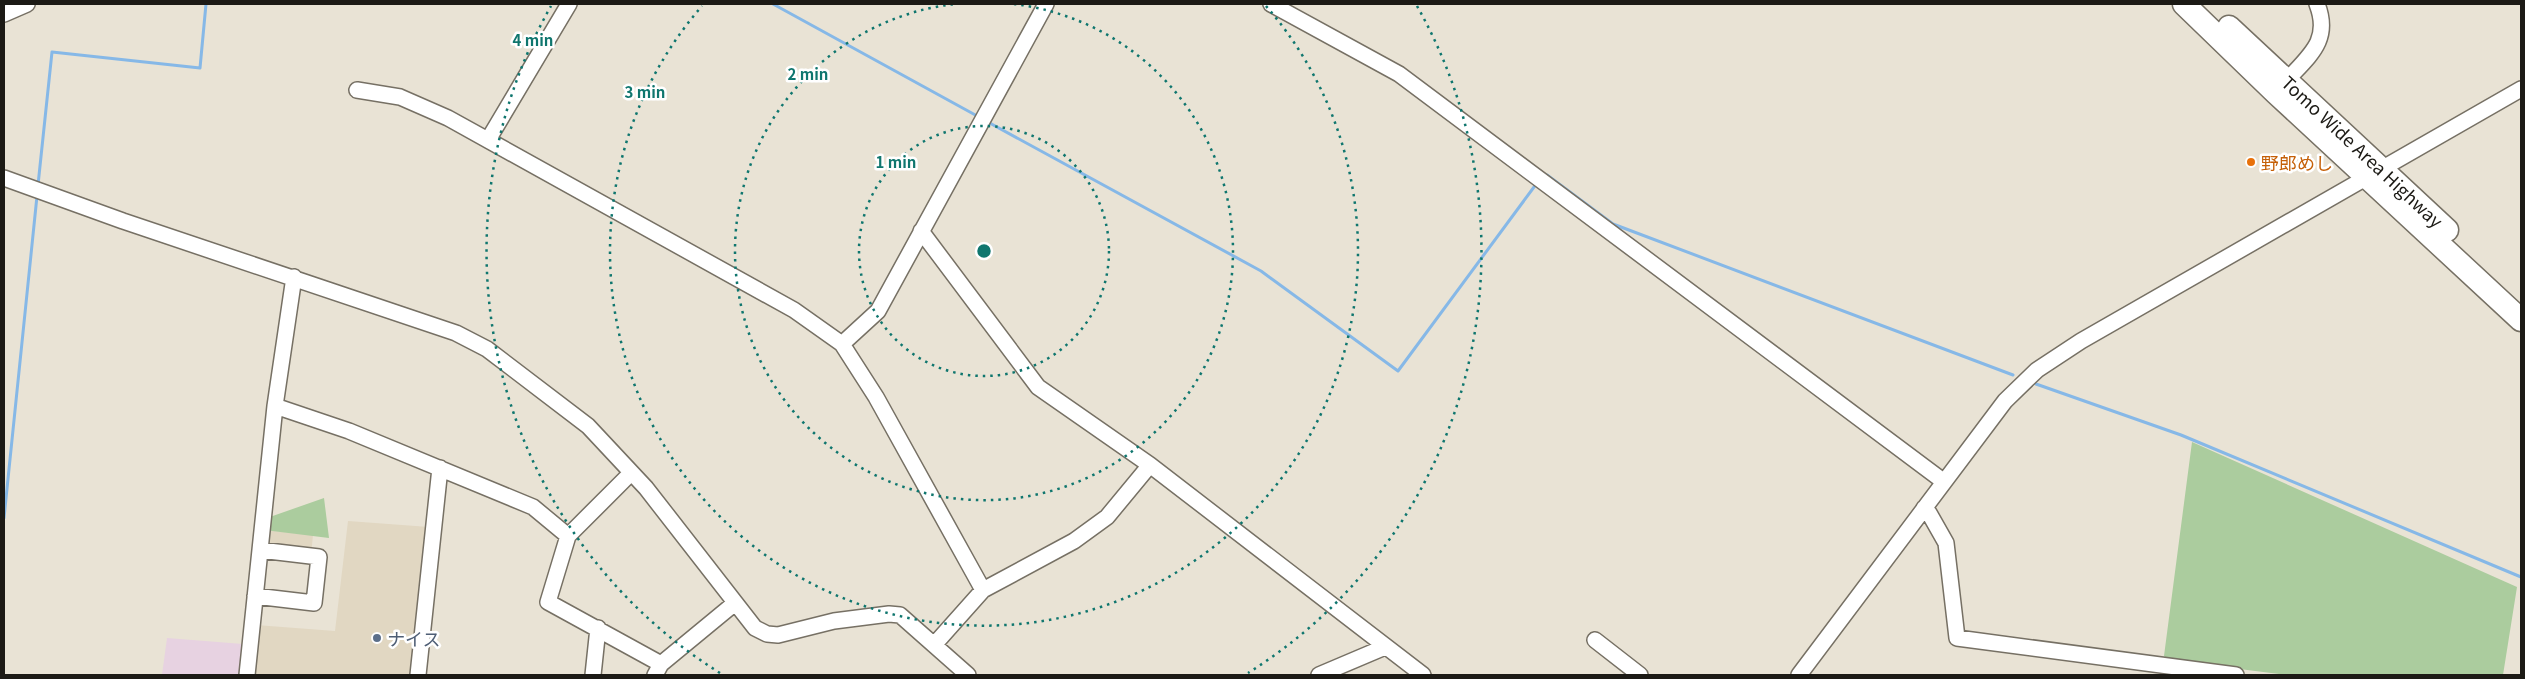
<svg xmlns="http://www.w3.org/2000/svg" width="2525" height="679" font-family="Georgia,'Noto Sans JP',serif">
	<rect width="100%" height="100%" fill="#e9e3d5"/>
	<path fill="#e1d7c2" d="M 348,521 L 429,527 L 413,675 L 251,675 L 256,625 L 335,631 Z
		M 264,530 L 313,535 L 311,556 L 263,549 Z"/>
	<path fill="#e7d2e1" d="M 167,638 L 243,644 L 240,675 L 162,675 Z"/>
	<path fill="#abcc9e" d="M 2192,442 L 2517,587 L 2503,675 L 2287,675 L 2168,660 L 2164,656 Z
		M 324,498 L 329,538 L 264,530 L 267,518 Z"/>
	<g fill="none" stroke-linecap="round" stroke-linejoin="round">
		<path stroke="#86b8e7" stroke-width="3" d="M 773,4 L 979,117
			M 986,121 L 1261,271 L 1398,371 L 1537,183
			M 1544,177 L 1547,175 L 1613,224 L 2013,375
			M 38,185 L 52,52 L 200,68 L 206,4
			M 2036,384 L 2181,435 L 2521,577
			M 4,518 L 37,196"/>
		<defs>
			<path id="minor" d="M 1271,4 L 1399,74 L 1943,481
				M 4,14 L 27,4
				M 2287,80 C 2310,55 2331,40 2317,4
				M 357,90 L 400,97 L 448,118 L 794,310 L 842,344 L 876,397 L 983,590
				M 488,140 L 569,4
				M 4,178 L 123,221 L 456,333 L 487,349 L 588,426 L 646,488 L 755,628 L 767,634 L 778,635 L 834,621 L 889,614 L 900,615 L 968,675
				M 921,231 L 1038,387 L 1150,465 L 1423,675
				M 842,344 L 878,311 L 1046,4
				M 275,406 L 349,431 L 533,507 L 568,536 L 548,602 L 661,664
				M 1924,508 L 1929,513 L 1946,543 L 1957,638 L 2236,675
				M 568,536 L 631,473
				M 255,596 L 314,603 L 319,557 L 260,550
				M 1595,640 L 1640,675
				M 934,645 L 983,590 L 1074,541 L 1107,517 L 1150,465
				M 247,675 L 275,406 L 294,277
				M 418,675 L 440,468
				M 593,675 L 598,628
				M 655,675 L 661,664 L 735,603
				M 1319,675 L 1385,647
				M 1799,675 L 2005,401 L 2037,370 L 2081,341 L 2521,89"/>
			<path id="highway" d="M 2184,4 L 2276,93 L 2521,320
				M 2229,27 L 2447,230"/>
		</defs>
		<use href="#minor" stroke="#767064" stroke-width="18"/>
		<use href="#highway" stroke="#767064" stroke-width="25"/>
		<use href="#minor" stroke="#fff" stroke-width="15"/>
		<use href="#highway" stroke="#fff" stroke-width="22"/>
	</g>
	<g fill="none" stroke="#0f766e" stroke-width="2.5" stroke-dasharray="2.5 5">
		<circle cx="984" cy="251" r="125"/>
		<path d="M1014 4A249 249 0 1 1 954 4"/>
		<path d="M1266 6A374 374 0 1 1 702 6"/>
		<path d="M720 673A498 498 0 0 1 551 6M1417 6A498 498 0 0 1 1248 673"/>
	</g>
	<circle fill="#e8710a" stroke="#fff" stroke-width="2" cx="2251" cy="162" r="5"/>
	<circle fill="#5c6f8a" stroke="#fff" stroke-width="2" cx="377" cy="638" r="5"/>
	<g text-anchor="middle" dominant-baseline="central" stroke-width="5" stroke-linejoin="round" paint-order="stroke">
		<g font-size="18" fill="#1c1a15" stroke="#fff">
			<text transform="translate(2363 151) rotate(43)">Tomo Wide Area Highway</text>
		</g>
		<g font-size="18" fill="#c56008" stroke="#fff" text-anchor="start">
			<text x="2261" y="162">野郎めし</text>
		</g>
		<g font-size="18" fill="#4e5e75" stroke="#fff" text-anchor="start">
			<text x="387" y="638">ナイス</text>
		</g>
	</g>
	<circle cx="984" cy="251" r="8" fill="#0f766e" stroke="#fff" stroke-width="2.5"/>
	<g font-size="15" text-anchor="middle" font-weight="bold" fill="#0f766e" stroke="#fff" stroke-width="5" stroke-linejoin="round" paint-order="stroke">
		<text x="533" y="46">4 min</text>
		<text x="808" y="80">2 min</text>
		<text x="645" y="98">3 min</text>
		<text x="896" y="168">1 min</text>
	</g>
	<rect width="2525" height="679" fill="none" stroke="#1c1a15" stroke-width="10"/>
</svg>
